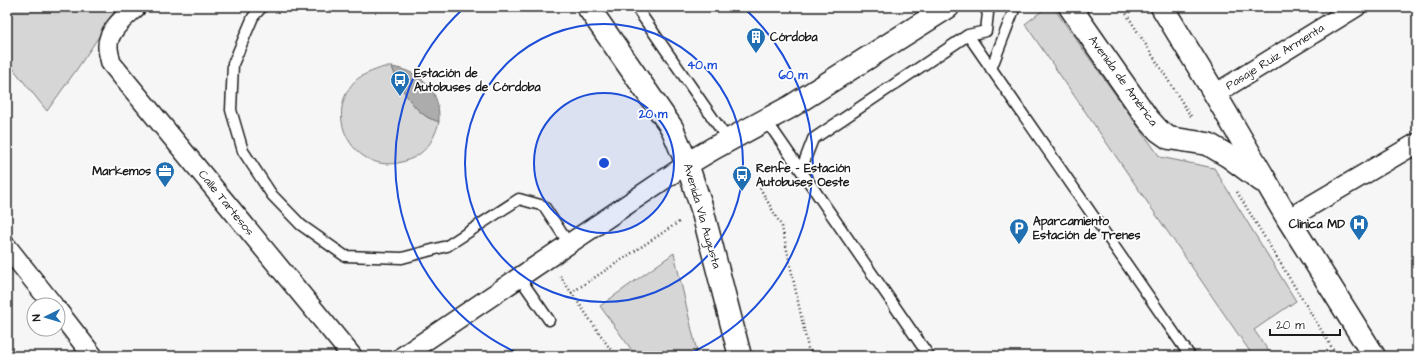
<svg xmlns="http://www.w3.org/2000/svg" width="1424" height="363" font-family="'Architects Daughter',sans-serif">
	<rect width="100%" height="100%" fill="#f6f6f6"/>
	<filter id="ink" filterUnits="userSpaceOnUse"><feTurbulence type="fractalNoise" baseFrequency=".025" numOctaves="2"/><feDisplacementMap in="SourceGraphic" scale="8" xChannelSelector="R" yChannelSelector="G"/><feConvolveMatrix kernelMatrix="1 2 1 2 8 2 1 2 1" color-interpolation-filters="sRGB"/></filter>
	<g filter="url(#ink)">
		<path fill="#d6d6d6" stroke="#797979" d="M 7,7 L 119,7 L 77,69 L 47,111 L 7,61 Z
			M 1047,7 L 1053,7 L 1160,157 L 1214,168 L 1296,301 L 1254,330 L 1272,356 L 1253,356 L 1025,24 Z
			M 384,67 L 392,67 C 398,83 412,108 427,117 C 430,119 435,120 439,122 C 433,143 424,156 402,162 C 356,175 322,118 354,82 C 362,74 373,71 384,67 Z
			M 674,253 L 698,356 L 636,356 L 600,306 Z"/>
		<path fill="#acacac" stroke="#727272" d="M 392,67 C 415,71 433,82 438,106 C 439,111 439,117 439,122 C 435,120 430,119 427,117 C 411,107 398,84 392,67 Z"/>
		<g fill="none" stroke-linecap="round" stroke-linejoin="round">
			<defs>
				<path id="lane" d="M 262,7 L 253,17 L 233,64 L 231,110 L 243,151 L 272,195 L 301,225 L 345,256 L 402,258 L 447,246 L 519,199 L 544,206 L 569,244
					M 636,7 L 728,140
					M 968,35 L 1190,356
					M 991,69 L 1015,7
					M 766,120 L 929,356
					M 801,170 L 813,139 L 968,35 L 986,31 L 988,13 L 984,7
					M 519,277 L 549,320"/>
				<path id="street" d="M 136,7 C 125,17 107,31 108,47 C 108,52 110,58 111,63 L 352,356
					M 1215,94 L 1356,7
					M 1288,219 L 1417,143
					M 7,247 L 53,305
					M 58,311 L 93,356
					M 403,356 L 687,164"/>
				<path id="primary" d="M 588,7 L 672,128 L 687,164 L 702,209 L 740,356
					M 1070,7 L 1148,119 L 1159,131 L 1169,138 L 1208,144 L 1228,156 L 1262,181
					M 1162,7 L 1215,94 L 1288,219 L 1374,356
					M 687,164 L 714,148 L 790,107 L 948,7"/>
			</defs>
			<use href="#lane" stroke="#1c1c1c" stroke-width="13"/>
			<use href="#street" stroke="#1c1c1c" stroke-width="22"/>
			<use href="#primary" stroke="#1c1c1c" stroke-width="25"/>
			<path stroke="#1c1c1c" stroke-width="2.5" stroke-dasharray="1 3" stroke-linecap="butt" d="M 1122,7 L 1192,118
				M 760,188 L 782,227 L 808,348 L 813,356
				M 1237,192 L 1337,356
				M 560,276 L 615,356
				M 571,293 L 679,222"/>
			<use href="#lane" stroke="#fff" stroke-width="10"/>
			<use href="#street" stroke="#fff" stroke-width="19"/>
			<use href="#primary" stroke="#fff" stroke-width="22"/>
		</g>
	</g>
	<circle cx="604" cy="163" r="70" fill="#1d4ed8" fill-opacity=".12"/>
	<g fill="none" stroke="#1d4ed8" stroke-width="2">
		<circle cx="604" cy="163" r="70"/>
		<circle cx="604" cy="163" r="139"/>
		<path d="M522 355A209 209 0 0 1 464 8M744 8A209 209 0 0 1 686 355"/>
	</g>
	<defs>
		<symbol id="building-pin" viewBox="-11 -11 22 30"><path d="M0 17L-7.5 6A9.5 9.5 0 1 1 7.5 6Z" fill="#1f6fb2" stroke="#fff"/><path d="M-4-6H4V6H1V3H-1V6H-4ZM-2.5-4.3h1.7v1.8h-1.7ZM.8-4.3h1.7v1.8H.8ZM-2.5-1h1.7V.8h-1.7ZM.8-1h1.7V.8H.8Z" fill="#fff"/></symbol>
		<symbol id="bus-pin" viewBox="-11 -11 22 30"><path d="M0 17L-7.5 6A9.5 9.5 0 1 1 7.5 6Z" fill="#1f6fb2" stroke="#fff"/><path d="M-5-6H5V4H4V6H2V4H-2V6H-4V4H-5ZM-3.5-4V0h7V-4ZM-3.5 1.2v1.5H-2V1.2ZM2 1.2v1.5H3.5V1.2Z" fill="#fff"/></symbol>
		<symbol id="office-pin" viewBox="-11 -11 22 30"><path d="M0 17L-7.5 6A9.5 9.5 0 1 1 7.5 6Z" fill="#1f6fb2" stroke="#fff"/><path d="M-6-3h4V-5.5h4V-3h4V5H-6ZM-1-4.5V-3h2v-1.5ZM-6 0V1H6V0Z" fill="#fff"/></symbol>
		<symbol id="hospital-pin" viewBox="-11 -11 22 30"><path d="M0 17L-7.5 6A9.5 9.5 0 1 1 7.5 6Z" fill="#1f6fb2" stroke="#fff"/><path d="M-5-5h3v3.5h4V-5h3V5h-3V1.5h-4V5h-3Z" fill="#fff"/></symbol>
		<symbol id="parking-pin" viewBox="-11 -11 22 30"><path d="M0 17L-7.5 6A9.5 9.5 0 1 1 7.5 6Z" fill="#1f6fb2" stroke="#fff"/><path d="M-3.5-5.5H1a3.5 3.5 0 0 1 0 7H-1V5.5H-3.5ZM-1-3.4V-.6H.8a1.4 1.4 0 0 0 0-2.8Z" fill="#fff"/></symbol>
	</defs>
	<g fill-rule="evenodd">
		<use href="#building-pin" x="745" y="26" width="22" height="30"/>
		<use href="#bus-pin" x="389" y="69" width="22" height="30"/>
		<use href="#office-pin" x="154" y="160" width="22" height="30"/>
		<use href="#bus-pin" x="731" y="164" width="22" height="30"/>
		<use href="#hospital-pin" x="1348" y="213" width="22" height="30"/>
		<use href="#parking-pin" x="1008" y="217" width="22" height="30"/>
	</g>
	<g text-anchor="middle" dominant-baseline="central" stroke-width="3.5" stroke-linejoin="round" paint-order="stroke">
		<g font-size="12" font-weight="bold" fill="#1c1c1c" stroke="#fff" text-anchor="start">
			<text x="770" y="37">Córdoba</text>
			<text x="414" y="73">Estación de<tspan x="414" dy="14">Autobuses de Córdoba</tspan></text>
			<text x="756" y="168">Renfe - Estación<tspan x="756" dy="14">Autobuses Oeste</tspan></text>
			<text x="151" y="171" text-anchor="end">Markemos</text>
			<text x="1033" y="221">Aparcamiento<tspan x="1033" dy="14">Estación de Trenes</tspan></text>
			<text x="1345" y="224" text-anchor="end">Clinica MD</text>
		</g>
		<g font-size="12" fill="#1c1c1c" stroke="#fff">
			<text transform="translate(1275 57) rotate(-32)">Pasaje Ruiz Armenta</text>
			<text transform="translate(1123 81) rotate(54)">Avenida de América</text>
			<text transform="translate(226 203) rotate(51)">Calle Tartesos</text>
			<text transform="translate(702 216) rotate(74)">Avenida Vía Augusta</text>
		</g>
	</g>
	<circle cx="604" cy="163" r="6" fill="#1d4ed8" stroke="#fff" stroke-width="2"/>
	<g font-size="12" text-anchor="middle" font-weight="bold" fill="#1d4ed8" stroke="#fff" stroke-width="3.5" stroke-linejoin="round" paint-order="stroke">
		<text x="702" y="69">40 m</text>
		<text x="793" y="79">60 m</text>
		<text x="653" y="118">20 m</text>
	</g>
	<rect width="1424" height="363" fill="none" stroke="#fff" stroke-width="24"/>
	<rect x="12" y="12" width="1400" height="339" fill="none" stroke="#1c1c1c" stroke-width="1.5" filter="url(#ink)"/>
	<g transform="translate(46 317) rotate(265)"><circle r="19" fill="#ffffff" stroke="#a4a4a4"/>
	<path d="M0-3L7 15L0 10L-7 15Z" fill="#1f6fb2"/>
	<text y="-6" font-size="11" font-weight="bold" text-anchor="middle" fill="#1c1c1c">N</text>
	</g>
	<path d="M1270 329v6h70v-6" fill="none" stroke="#1c1c1c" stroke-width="2"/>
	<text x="1276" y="329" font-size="12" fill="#1c1c1c" stroke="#ffffff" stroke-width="3" paint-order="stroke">20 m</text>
</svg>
